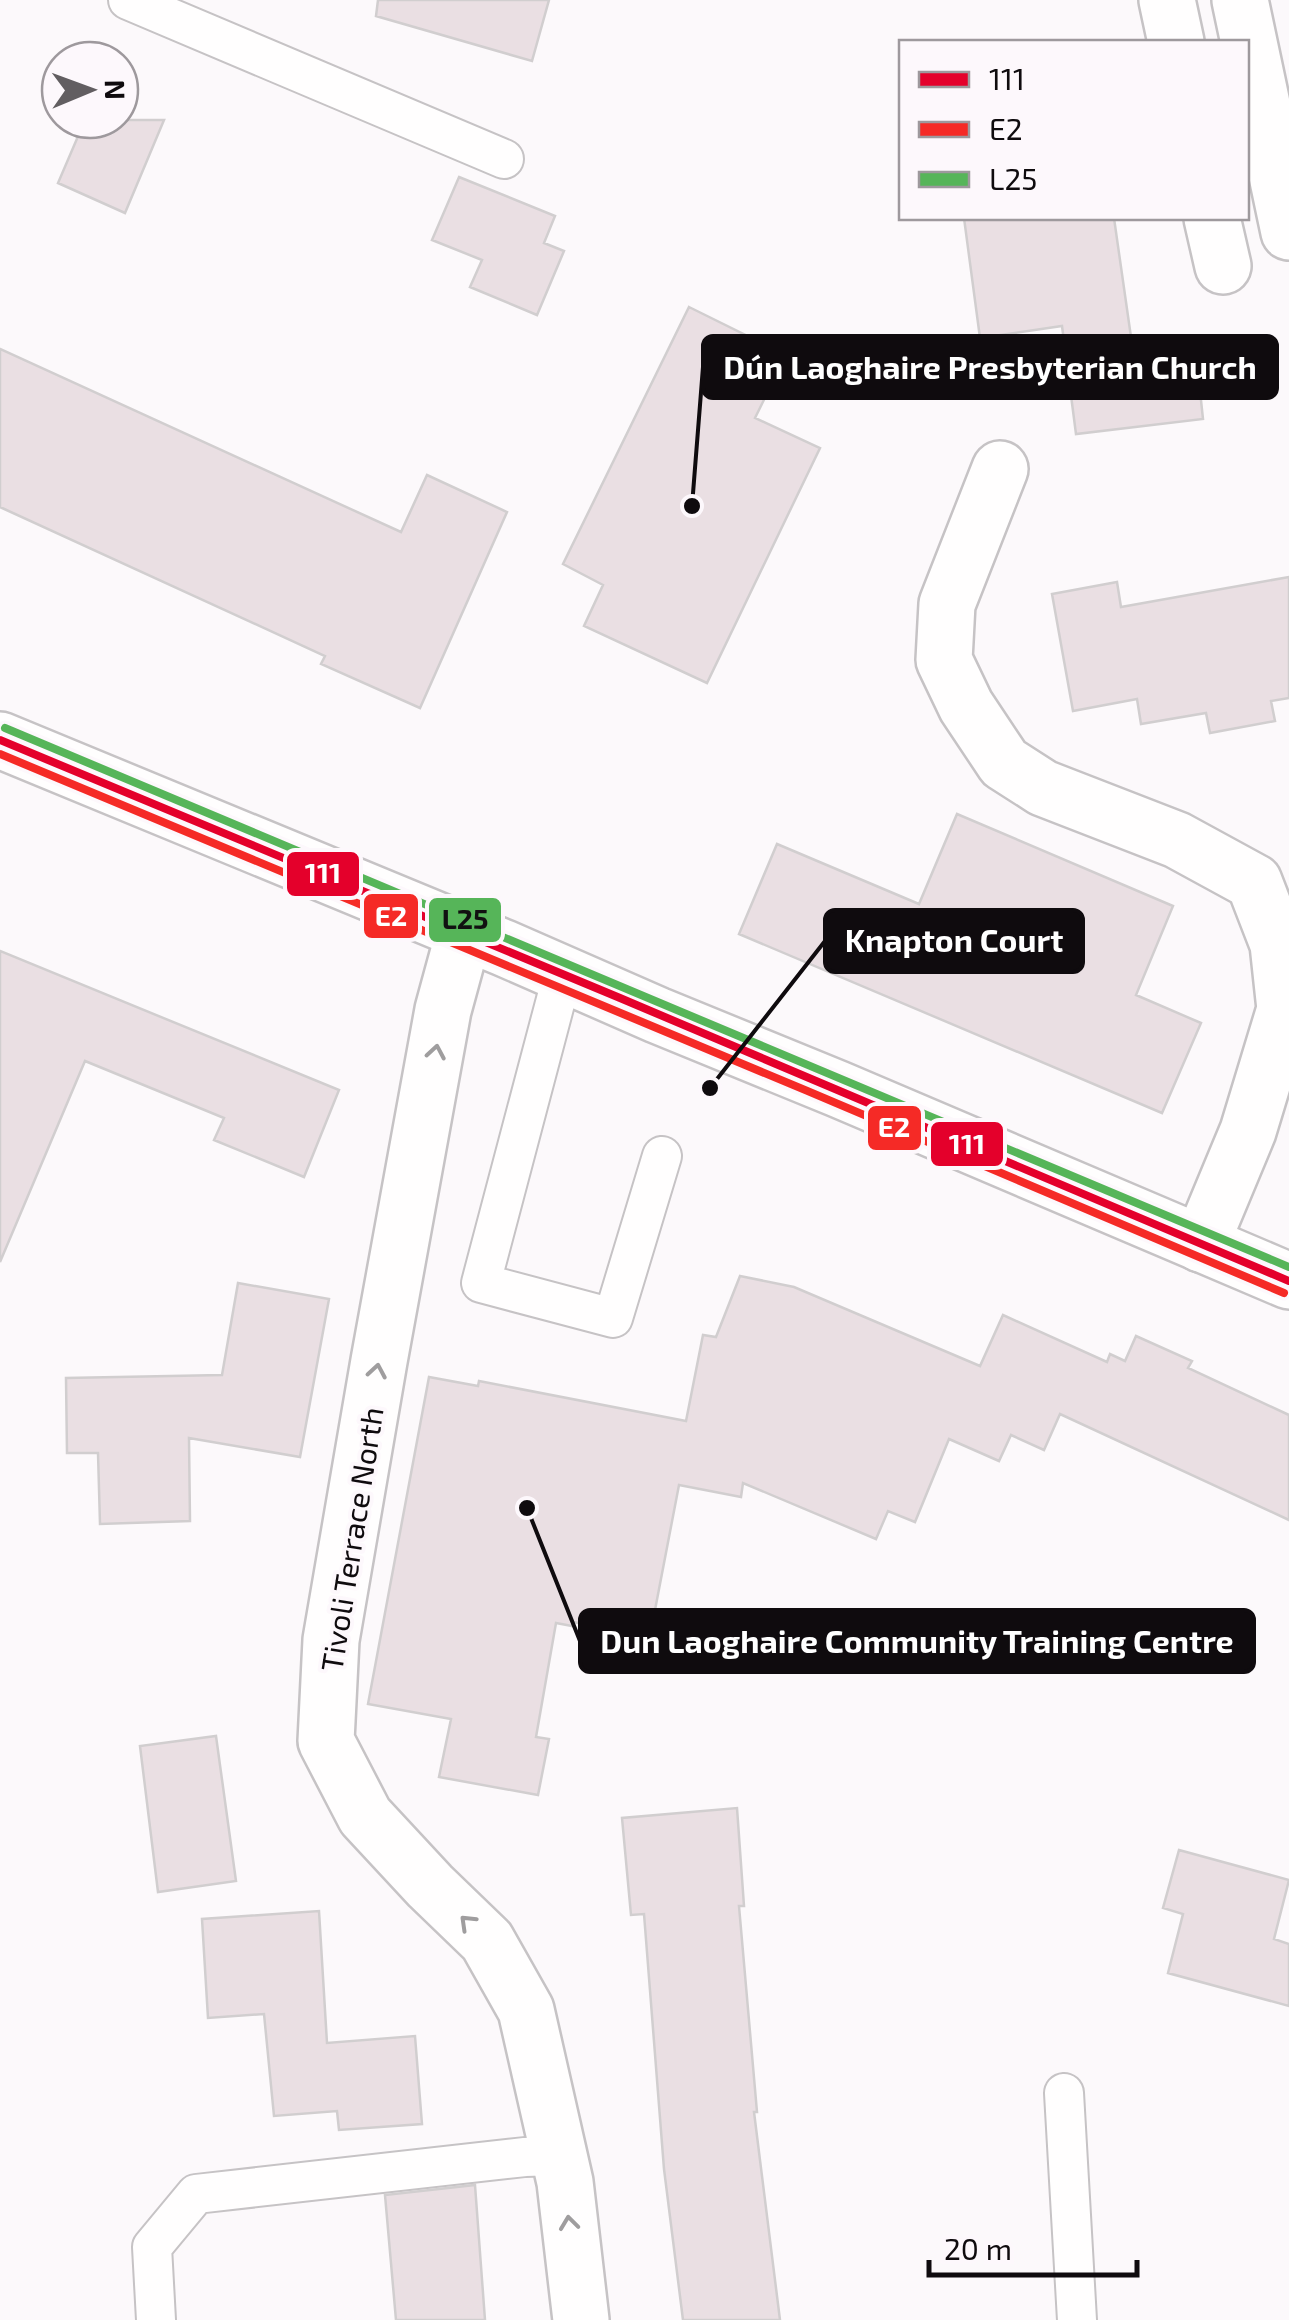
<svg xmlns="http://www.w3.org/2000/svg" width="1289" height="2320" font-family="'Exo 2',sans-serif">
	<rect width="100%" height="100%" fill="#fcf9fb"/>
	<path fill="#eadfe3" stroke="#d1cecf" stroke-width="2.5" d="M 378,0 L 549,0 L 532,61 L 376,16 Z
		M 85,120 L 164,120 L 125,213 L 58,183 Z
		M 459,177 L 555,216 L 544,243 L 564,251 L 537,315 L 470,287 L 482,260 L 432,240 Z
		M 964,218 L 1114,218 L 1133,351 L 1195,344 L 1203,419 L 1076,434 L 1062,326 L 980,338 Z
		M 689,307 L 786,355 L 755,418 L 820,448 L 707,683 L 584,626 L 603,585 L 563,564 Z
		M 0,349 L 401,532 L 427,475 L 507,512 L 420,708 L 321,664 L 325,656 L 0,507 Z
		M 1289,577 L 1289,698 L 1271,701 L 1275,721 L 1210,733 L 1206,713 L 1141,724 L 1137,699 L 1073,711 L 1052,594 L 1117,582 L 1121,607 Z
		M 957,814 L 1173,906 L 1136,995 L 1201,1023 L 1162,1113 L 739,934 L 777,844 L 919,904 Z
		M 0,951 L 339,1090 L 304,1177 L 214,1140 L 224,1118 L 85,1061 L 0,1262 Z
		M 740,1276 L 794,1287 L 980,1366 L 1003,1315 L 1107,1362 L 1110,1354 L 1125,1361 L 1136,1336 L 1192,1361 L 1188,1368 L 1289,1415 L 1289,1520 L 1060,1414 L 1044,1450 L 1011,1435 L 999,1461 L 949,1439 L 915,1522 L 888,1511 L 876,1539 L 743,1483 L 741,1497 L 679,1485 L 650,1636 L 573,1622 L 572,1626 L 556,1623 L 536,1737 L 549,1739 L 538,1795 L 439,1777 L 451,1719 L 368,1704 L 429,1377 L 478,1386 L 479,1381 L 686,1421 L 703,1335 L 716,1337 Z
		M 238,1283 L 329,1299 L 300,1457 L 189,1438 L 190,1521 L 100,1524 L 98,1453 L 67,1453 L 66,1378 L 222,1375 Z
		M 216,1736 L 236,1881 L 158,1892 L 140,1746 Z
		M 737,1808 L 744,1906 L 739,1906 L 757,2112 L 754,2112 L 780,2320 L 683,2320 L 664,2169 L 644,1914 L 631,1915 L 622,1818 Z
		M 1179,1850 L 1289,1880 L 1274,1939 L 1289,1944 L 1289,2006 L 1168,1973 L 1183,1914 L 1163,1908 Z
		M 319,1911 L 327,2043 L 415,2036 L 422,2124 L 339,2130 L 337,2111 L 274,2116 L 264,2014 L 208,2018 L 202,1919 Z
		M 475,2185 L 485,2320 L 396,2320 L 385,2195 Z"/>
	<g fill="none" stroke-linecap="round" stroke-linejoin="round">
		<defs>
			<path id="service" d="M 128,0 L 504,159
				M 563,973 L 481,1283 L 613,1318 L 662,1156
				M 1064,2093 L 1077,2320
				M 156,2320 L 152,2247 L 196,2194 L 525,2157 L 558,2156"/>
			<path id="minor" d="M 1167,0 L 1176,42
				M 1240,0 L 1289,232
				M 1212,218 L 1223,266
				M 1000,469 L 947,604 L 944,660 L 966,706 L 1004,763 L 1043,788 L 1177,840 L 1254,882 L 1278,944 L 1285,1009 L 1248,1131 L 1201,1244
				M 464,933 L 443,1010 L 379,1361 L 331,1640 L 326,1741 L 365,1816 L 430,1886 L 487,1941 L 526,2010 L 565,2182 L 581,2320"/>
			<path id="secondary" d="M 0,740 L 504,948 L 657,1015 L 838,1089 L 1289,1281"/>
		</defs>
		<use href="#service" stroke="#c6c3c5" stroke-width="42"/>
		<use href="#minor" stroke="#c6c3c5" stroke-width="60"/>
		<use href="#secondary" stroke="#c6c3c5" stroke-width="60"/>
		<use href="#service" stroke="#fffefe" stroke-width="38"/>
		<use href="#minor" stroke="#fffefe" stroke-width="55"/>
		<use href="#secondary" stroke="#fffefe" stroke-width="55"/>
		<defs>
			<path id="bus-1" d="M 0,740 C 431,918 860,1098 1289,1281"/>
			<path id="bus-2" d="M 0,754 C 429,931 857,1111 1284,1293"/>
			<path id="bus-3" d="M 5,728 C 434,906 862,1086 1289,1267"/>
		</defs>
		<use href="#bus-1" stroke="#fdf8fc" stroke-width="15"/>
		<use href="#bus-2" stroke="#fdf8fc" stroke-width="15"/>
		<use href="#bus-3" stroke="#fdf8fc" stroke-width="15"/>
		<use href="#bus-1" stroke="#e4002b" stroke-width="8"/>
		<use href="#bus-2" stroke="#f52a26" stroke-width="8"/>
		<use href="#bus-3" stroke="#56b559" stroke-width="8"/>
	</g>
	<defs><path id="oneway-chevron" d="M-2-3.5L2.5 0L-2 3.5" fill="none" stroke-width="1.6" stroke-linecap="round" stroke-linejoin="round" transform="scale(2.5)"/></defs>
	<g stroke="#9f9d9e">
		<use href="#oneway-chevron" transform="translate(436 1052) rotate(-80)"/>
		<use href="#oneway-chevron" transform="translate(377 1371) rotate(-80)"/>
		<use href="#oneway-chevron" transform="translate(467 1922) rotate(-136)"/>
		<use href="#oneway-chevron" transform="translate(569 2223) rotate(-97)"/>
	</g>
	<g text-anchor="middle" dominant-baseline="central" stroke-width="8" stroke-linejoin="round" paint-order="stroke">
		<g font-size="30" fill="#0f0b0e" stroke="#fdf8fc">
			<text transform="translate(351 1539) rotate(-81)">Tivoli Terrace North</text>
		</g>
	</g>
	<path fill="none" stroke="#0f0b0e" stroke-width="4" d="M692 506L703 367M710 1088L825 941M527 1508L580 1641"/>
	<g fill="#0f0b0e" stroke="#fdf8fc" stroke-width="4">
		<circle cx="692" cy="506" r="10"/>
		<circle cx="710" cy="1088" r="10"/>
		<circle cx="527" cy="1508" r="10"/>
	</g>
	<g fill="#0f0b0e" stroke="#0f0b0e" stroke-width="4">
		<rect x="703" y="336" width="574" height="62" rx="10"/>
		<rect x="825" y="910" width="258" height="62" rx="10"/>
		<rect x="580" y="1610" width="674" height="62" rx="10"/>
	</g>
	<g font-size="32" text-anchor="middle" font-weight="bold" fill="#fff">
		<text x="990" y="379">Dún Laoghaire Presbyterian Church</text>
		<text x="954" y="952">Knapton Court</text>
		<text x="917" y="1653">Dun Laoghaire Community Training Centre</text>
	</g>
	<g stroke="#fdf8fc" stroke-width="4">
		<rect x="285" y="850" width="76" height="48" rx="10" fill="#e4002b"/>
		<rect x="362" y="892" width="58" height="48" rx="10" fill="#f52a26"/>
		<rect x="427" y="896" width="76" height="48" rx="10" fill="#56b559"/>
		<rect x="866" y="1104" width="57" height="48" rx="10" fill="#f52a26"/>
		<rect x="929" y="1120" width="76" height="48" rx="10" fill="#e4002b"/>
	</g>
	<g font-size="28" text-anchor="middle" font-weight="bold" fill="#fff">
		<text x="323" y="883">111</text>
		<text x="391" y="926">E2</text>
		<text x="894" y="1137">E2</text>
		<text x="967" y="1154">111</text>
	</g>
	<g font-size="28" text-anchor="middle" font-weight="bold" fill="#111">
		<text x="465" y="929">L25</text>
	</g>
	<rect x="899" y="40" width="350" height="180" fill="#fdf8fc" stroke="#9e999d" stroke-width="2.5"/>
	<rect x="919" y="72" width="50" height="15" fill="#e4002b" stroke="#9e999d" stroke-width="2.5"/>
	<text x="989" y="90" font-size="30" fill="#0f0b0e">111</text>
	<rect x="919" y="122" width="50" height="15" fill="#f52a26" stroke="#9e999d" stroke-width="2.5"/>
	<text x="989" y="140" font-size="30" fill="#0f0b0e">E2</text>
	<rect x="919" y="172" width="50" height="15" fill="#56b559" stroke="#9e999d" stroke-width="2.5"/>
	<text x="989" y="190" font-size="30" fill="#0f0b0e">L25</text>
	<g transform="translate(90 90) rotate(89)"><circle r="48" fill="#fdf8fc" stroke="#9e999d" stroke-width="2.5"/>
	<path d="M0-8L18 38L0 25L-18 38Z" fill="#625e61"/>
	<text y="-15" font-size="28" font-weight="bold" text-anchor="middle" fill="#0f0b0e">N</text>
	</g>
	<path d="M929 2260v15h208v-15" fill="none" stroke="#0f0b0e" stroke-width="5"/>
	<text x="944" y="2260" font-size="30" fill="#0f0b0e" stroke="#fdf8fc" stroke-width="8" paint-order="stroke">20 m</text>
</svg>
